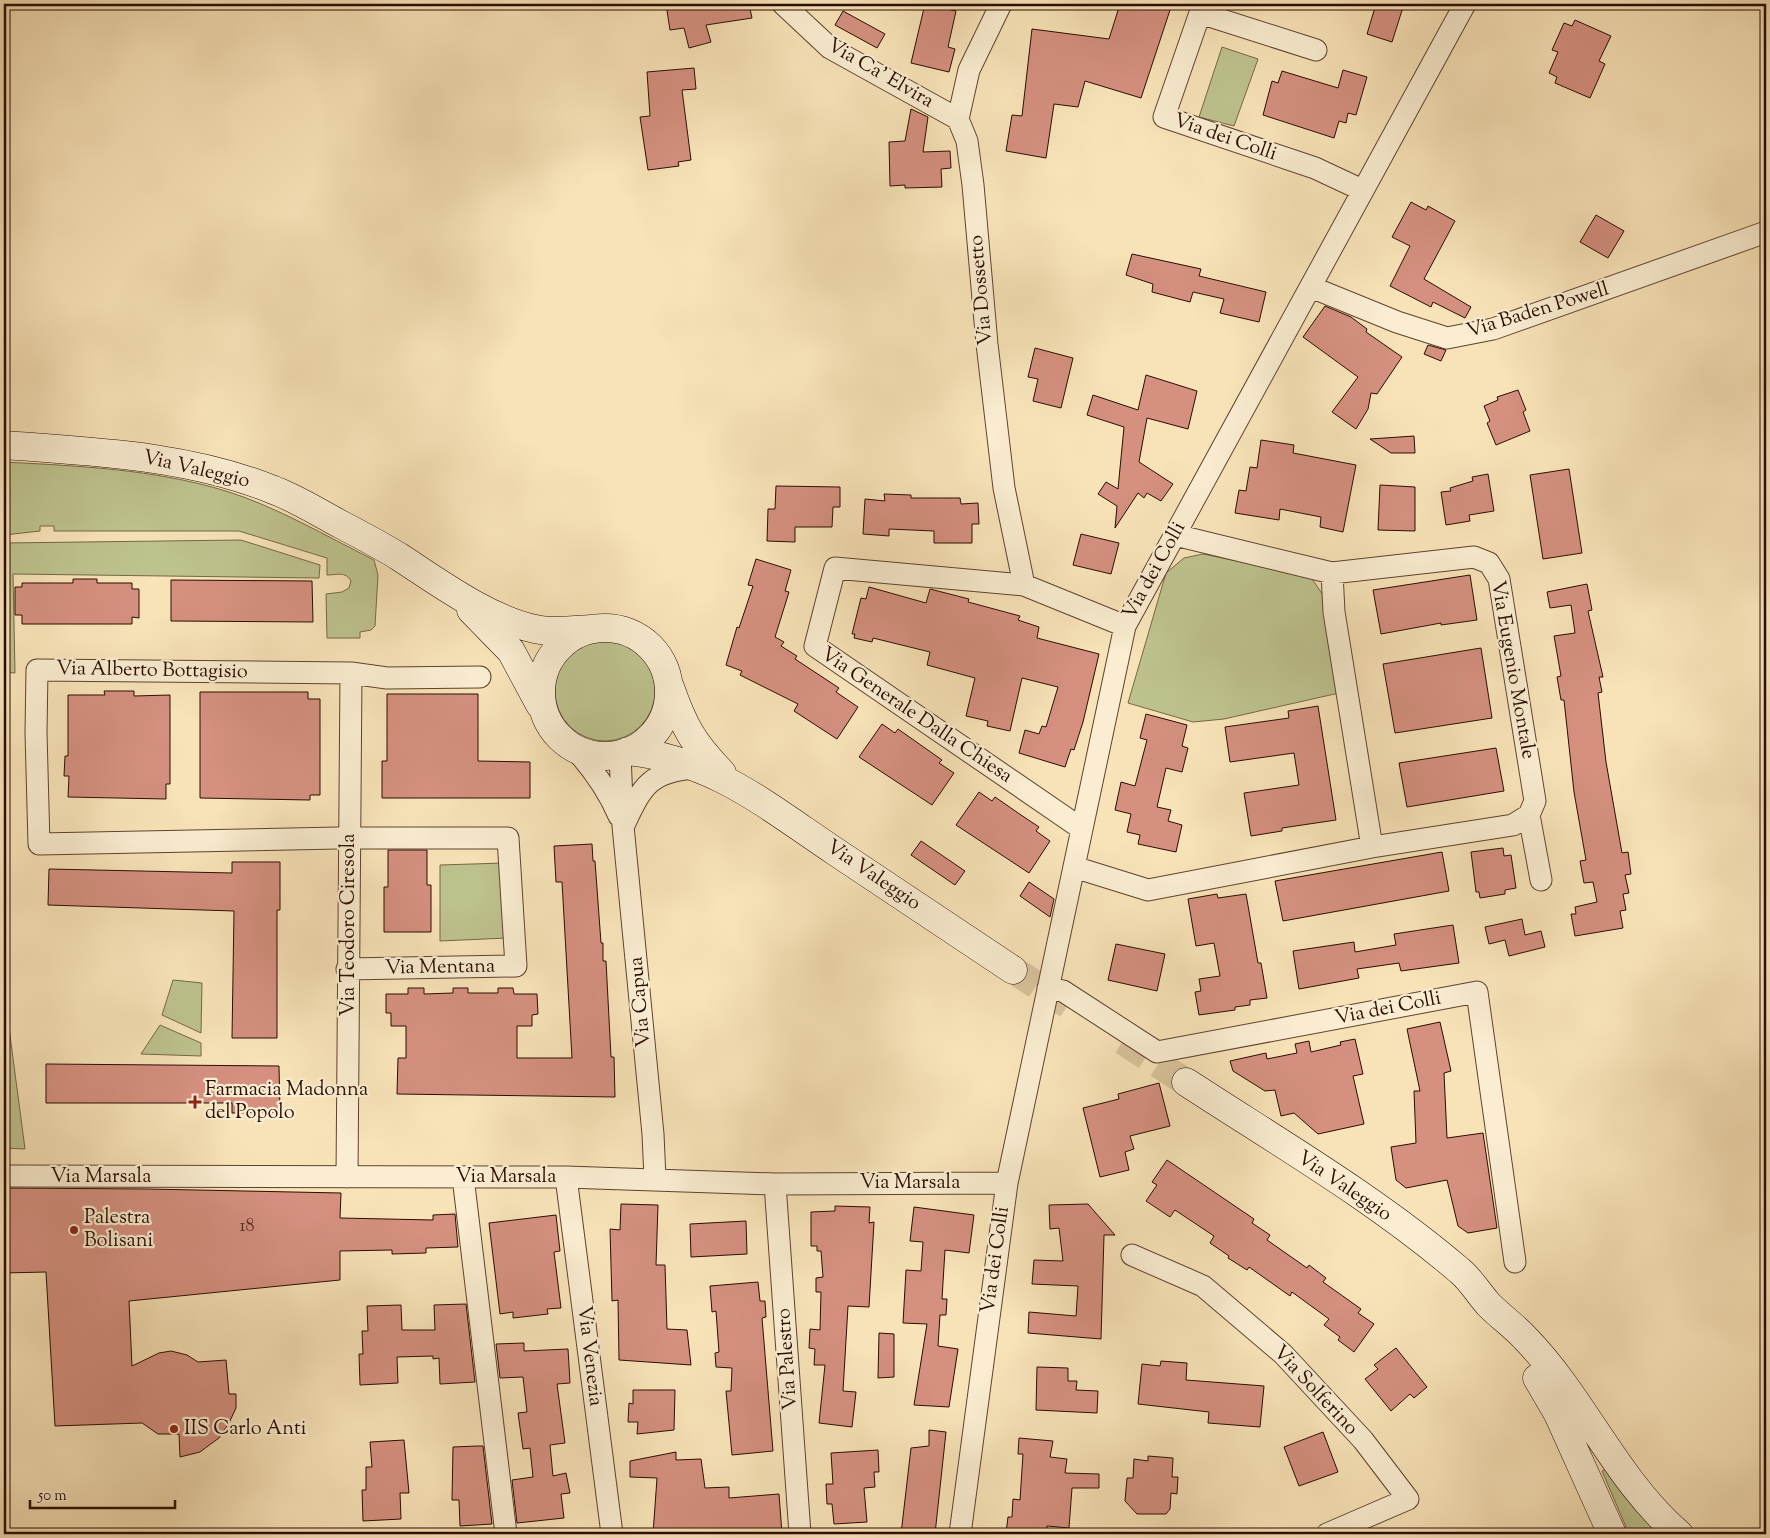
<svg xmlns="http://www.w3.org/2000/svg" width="1770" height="1538" font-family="'Sorts Mill Goudy',serif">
	<rect width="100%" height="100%" fill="#f8e3b8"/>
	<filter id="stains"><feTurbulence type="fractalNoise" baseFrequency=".004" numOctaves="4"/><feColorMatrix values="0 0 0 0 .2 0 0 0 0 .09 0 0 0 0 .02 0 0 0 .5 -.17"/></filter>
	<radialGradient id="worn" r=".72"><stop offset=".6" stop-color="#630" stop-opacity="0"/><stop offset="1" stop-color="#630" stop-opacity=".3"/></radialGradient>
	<path fill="#bec38e" stroke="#746847" d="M 1222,47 L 1258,59 L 1234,126 L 1199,117 Z
		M 4,462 C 79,466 153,469 226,491 C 277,507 326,536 374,560 L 378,575 L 375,626 L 371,630 L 360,632 L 360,638 L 327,638 L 326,594 L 342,592 L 349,588 L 351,581 C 345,571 338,575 327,575 L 327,558 L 239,531 L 54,531 L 54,526 L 40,526 L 40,531 L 4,535 Z
		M 241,540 L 320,565 L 319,578 L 13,574 L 15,673 L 4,672 L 4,543 Z
		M 1203,554 L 1310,576 L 1323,595 L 1339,693 L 1224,719 L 1193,722 L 1128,703 L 1166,573 L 1184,558 Z
		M555 691a50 50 0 1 1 100 0a50 50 0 1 1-100 0Z
		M 504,863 L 507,938 L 440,941 L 440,865 Z
		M 173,980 L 202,983 L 201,1033 L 162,1015 Z
		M 4,990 L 25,1149 L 4,1148 Z
		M 160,1025 L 201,1043 L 201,1056 L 141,1054 Z
		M 1608,1468 L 1664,1534 L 1629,1534 L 1602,1471 Z"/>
	<path fill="#d59080" stroke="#2a0c00" d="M 666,4 L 749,4 L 752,18 L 706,25 L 711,42 L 689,48 L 684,28 L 670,30 Z
		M 925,4 L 956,11 L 948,47 L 955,49 L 949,72 L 911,63 Z
		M 1120,4 L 1172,4 L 1141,98 L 1085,81 L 1078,107 L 1054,104 L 1046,158 L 1006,151 L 1012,115 L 1022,116 L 1032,29 L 1109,39 Z
		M 1376,4 L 1404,4 L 1392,42 L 1367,34 Z
		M 843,11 L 885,34 L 877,48 L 835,25 Z
		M 1575,20 L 1611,36 L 1599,61 L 1605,64 L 1590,98 L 1555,83 L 1557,77 L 1549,73 L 1558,52 L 1552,50 L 1564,23 L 1572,26 Z
		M 694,68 L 696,89 L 682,90 L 691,160 L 678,162 L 679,166 L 648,170 L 640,117 L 650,116 L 647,72 Z
		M 1343,70 L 1367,77 L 1356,115 L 1348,113 L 1346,123 L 1339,121 L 1334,138 L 1263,115 L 1272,81 L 1278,83 L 1282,71 L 1338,88 Z
		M 911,109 L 928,117 L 923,152 L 950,151 L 951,168 L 941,169 L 942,187 L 905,188 L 905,185 L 890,186 L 889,142 L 905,141 Z
		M 1411,202 L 1426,210 L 1428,206 L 1455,221 L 1424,279 L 1471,307 L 1465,318 L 1433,302 L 1431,307 L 1390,286 L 1410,246 L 1392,237 Z
		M 1596,215 L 1624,231 L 1608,258 L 1580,242 Z
		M 1132,254 L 1201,269 L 1199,276 L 1266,292 L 1259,322 L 1220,313 L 1224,299 L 1193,292 L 1190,302 L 1152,292 L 1153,284 L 1126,275 Z
		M 1325,306 L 1351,317 L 1367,329 L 1366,332 L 1402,357 L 1377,394 L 1371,393 L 1368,409 L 1356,429 L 1332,412 L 1358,377 L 1303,337 Z
		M 1428,345 L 1446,350 L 1441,361 L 1424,354 Z
		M 1035,348 L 1073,358 L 1061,408 L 1033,401 L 1038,379 L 1028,377 Z
		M 1146,375 L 1197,391 L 1188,429 L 1147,418 L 1139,462 L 1173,484 L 1161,501 L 1147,493 L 1144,498 L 1138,493 L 1115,528 L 1117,506 L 1098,494 L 1106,482 L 1118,489 L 1124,427 L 1087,415 L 1093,395 L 1138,410 Z
		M 1518,390 L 1526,410 L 1523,412 L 1530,431 L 1496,445 L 1487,423 L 1490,421 L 1484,406 L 1498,400 L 1497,397 Z
		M 1414,436 L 1415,453 L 1391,453 L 1370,439 Z
		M 1261,440 L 1294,445 L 1293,453 L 1356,465 L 1343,532 L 1320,527 L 1321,517 L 1280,509 L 1279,520 L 1235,513 L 1239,490 L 1246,491 L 1250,467 L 1257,468 Z
		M 1569,469 L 1582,553 L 1543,559 L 1530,475 Z
		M 1488,474 L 1494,511 L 1469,515 L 1470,521 L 1446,525 L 1441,492 L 1451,491 L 1450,488 L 1473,481 L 1472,477 Z
		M 1380,485 L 1415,487 L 1415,531 L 1378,530 Z
		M 776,486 L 840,487 L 840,507 L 833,507 L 832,527 L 795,527 L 795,542 L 767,541 L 768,509 L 775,509 Z
		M 884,494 L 911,495 L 911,498 L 960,498 L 961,504 L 978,503 L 979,524 L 972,524 L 972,543 L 934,543 L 934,531 L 889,529 L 889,536 L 863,534 L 865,499 L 885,501 Z
		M 1081,534 L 1119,543 L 1111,574 L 1073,565 Z
		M 756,559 L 791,570 L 785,591 L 789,592 L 775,637 L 784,642 L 781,646 L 797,656 L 795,659 L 839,688 L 836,692 L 858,707 L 837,739 L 794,711 L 798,704 L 740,675 L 742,671 L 726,665 L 737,627 L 739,628 L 753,586 L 748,585 Z
		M 1470,575 L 1477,620 L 1441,625 L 1441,623 L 1381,634 L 1373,590 Z
		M 73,579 L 97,579 L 97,583 L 132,583 L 132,589 L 139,589 L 139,618 L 132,617 L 132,624 L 22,624 L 22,615 L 15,615 L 15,587 L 22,587 L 22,583 L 73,583 Z
		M 171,580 L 312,581 L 313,622 L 171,621 Z
		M 1587,584 L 1592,610 L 1588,611 L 1603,677 L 1599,677 L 1602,692 L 1598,693 L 1606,762 L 1622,853 L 1628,852 L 1631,874 L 1625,875 L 1629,893 L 1623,894 L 1626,910 L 1620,911 L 1623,928 L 1575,936 L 1571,914 L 1576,914 L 1575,907 L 1597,902 L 1593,882 L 1584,883 L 1580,861 L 1586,860 L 1574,792 L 1564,700 L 1561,700 L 1557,677 L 1561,676 L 1554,636 L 1575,633 L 1571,605 L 1550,608 L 1547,592 Z
		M 869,587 L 926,603 L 930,589 L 969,599 L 968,602 L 1020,616 L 1018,620 L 1039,627 L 1037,638 L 1099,654 L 1083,722 L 1074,750 L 1071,749 L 1065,767 L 1019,753 L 1025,730 L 1039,734 L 1042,726 L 1046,727 L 1058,687 L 1022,678 L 1010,731 L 987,726 L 988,721 L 966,716 L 975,678 L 927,665 L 930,652 L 873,638 L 872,642 L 854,638 L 855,634 L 852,634 L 861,598 L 866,599 Z
		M 1481,648 L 1492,718 L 1395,733 L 1383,664 Z
		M 104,691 L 134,691 L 134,696 L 170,695 L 170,784 L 166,784 L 166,799 L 68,797 L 69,776 L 64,776 L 65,756 L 68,756 L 68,695 L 105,695 Z
		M 200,692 L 308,692 L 308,699 L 320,699 L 320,795 L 310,795 L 310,800 L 200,798 Z
		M 387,694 L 478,694 L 478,761 L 530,762 L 530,798 L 382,798 L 382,761 L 387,761 Z
		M 1318,706 L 1336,820 L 1282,828 L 1282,831 L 1251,836 L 1244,793 L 1299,785 L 1294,753 L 1230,762 L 1225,727 L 1289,718 L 1288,711 Z
		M 1146,714 L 1187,725 L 1182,746 L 1188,748 L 1182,772 L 1166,768 L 1157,807 L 1171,810 L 1168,821 L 1182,825 L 1176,852 L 1138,844 L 1140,835 L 1127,832 L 1131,814 L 1115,810 L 1121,782 L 1135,786 L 1147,740 L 1140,738 Z
		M 882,724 L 895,733 L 898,729 L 942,760 L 939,763 L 954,773 L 932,805 L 859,757 Z
		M 1496,748 L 1504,791 L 1407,807 L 1399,763 Z
		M 979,792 L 992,801 L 995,797 L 1021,815 L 1039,827 L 1036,831 L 1050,841 L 1029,873 L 956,825 Z
		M 921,841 L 965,871 L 955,885 L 911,855 Z
		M 592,844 L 593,861 L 595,861 L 601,943 L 603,943 L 603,961 L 606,961 L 611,1057 L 614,1057 L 615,1097 L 397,1094 L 398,1058 L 406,1058 L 406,1026 L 391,1026 L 391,1013 L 386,1013 L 386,994 L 408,994 L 408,988 L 424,988 L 424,994 L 453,993 L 453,988 L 468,988 L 468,993 L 498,993 L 498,988 L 513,988 L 514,994 L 537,994 L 538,1014 L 532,1015 L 532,1026 L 517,1026 L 517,1058 L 572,1058 L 562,882 L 556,882 L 554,846 Z
		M 1503,848 L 1504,856 L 1511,855 L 1516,888 L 1505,890 L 1505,894 L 1480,898 L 1479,892 L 1476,892 L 1471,852 Z
		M 388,850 L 427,850 L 427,885 L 431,885 L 431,932 L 384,932 L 384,887 L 388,887 Z
		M 1442,852 L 1449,891 L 1283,921 L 1275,881 Z
		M 232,862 L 280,862 L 280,910 L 277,910 L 277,1038 L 232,1038 L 234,911 L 48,905 L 49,869 L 232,873 Z
		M 1029,882 L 1054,899 L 1050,917 L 1020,896 Z
		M 1217,894 L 1218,898 L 1246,894 L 1258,963 L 1261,963 L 1267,998 L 1250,1000 L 1250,1005 L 1235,1007 L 1235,1010 L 1199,1015 L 1195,992 L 1201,991 L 1199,979 L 1220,976 L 1214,943 L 1196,946 L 1188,899 Z
		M 1522,919 L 1525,935 L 1541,931 L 1545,947 L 1509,956 L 1505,940 L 1489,944 L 1485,927 Z
		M 1453,925 L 1459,963 L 1401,971 L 1399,963 L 1357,969 L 1359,978 L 1299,989 L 1293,951 L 1354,942 L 1355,952 L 1396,945 L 1394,934 Z
		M 1116,944 L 1165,954 L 1157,991 L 1108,980 Z
		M 1440,1022 L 1451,1071 L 1444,1073 L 1447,1138 L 1483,1133 L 1497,1228 L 1468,1233 L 1458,1226 L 1447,1180 L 1406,1188 L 1396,1180 L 1391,1147 L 1416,1143 L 1414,1091 L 1420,1091 L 1407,1029 Z
		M 1355,1039 L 1363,1074 L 1353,1076 L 1364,1124 L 1318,1134 L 1294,1113 L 1281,1116 L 1275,1090 L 1265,1091 L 1233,1071 L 1230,1061 L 1266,1053 L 1267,1059 L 1297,1053 L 1295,1044 L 1309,1041 L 1311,1052 L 1341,1045 L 1340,1042 Z
		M 46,1064 L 279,1066 L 280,1112 L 232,1113 L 232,1103 L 46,1103 Z
		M 1159,1083 L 1170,1126 L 1130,1136 L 1134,1149 L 1125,1152 L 1129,1170 L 1100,1177 L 1083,1108 L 1119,1099 L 1118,1094 Z
		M 1167,1160 L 1254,1219 L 1252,1223 L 1270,1235 L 1267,1240 L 1307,1268 L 1309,1265 L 1326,1278 L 1323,1282 L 1361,1309 L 1358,1313 L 1374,1324 L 1354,1352 L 1338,1340 L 1340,1337 L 1324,1325 L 1329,1319 L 1292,1292 L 1290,1296 L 1249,1267 L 1247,1270 L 1228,1258 L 1229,1256 L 1210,1243 L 1214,1236 L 1175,1210 L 1170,1217 L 1146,1201 L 1157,1185 L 1152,1182 Z
		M 4,1188 L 148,1189 L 341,1193 L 340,1218 L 433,1220 L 433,1215 L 455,1214 L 458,1247 L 426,1248 L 426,1253 L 392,1254 L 392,1250 L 340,1251 L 340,1280 L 129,1301 L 132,1366 L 159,1353 L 171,1351 L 187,1355 L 198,1362 L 226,1360 L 229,1394 L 236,1394 L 236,1408 L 229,1423 L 219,1438 L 208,1446 L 200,1452 L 180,1457 L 179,1434 L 158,1434 L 142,1423 L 55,1426 L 46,1272 L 4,1273 Z
		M 621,1204 L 658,1205 L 656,1265 L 665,1265 L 667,1329 L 687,1330 L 691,1365 L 619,1360 L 618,1300 L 612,1301 L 610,1229 L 620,1230 Z
		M 1088,1204 L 1115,1235 L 1104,1235 L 1101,1339 L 1028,1333 L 1029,1312 L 1076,1316 L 1078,1286 L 1032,1284 L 1034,1260 L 1063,1261 L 1059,1228 L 1050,1229 L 1049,1205 Z
		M 835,1206 L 870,1207 L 869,1223 L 874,1222 L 869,1307 L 848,1306 L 843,1391 L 856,1392 L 852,1427 L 819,1423 L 825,1365 L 814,1365 L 815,1349 L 809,1348 L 810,1329 L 820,1330 L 821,1292 L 816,1292 L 816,1278 L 823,1277 L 821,1251 L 817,1251 L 817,1246 L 811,1246 L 811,1212 L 835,1211 Z
		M 914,1207 L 974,1215 L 969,1253 L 945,1250 L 942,1299 L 947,1299 L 946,1315 L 940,1315 L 938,1346 L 958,1349 L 949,1407 L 914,1405 L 927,1324 L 903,1323 L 906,1270 L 921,1271 L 923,1242 L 910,1241 Z
		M 556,1215 L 560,1251 L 554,1252 L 561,1308 L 547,1309 L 548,1314 L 513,1318 L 513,1312 L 500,1314 L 489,1223 Z
		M 746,1221 L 747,1254 L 691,1257 L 690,1224 Z
		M 758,1282 L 760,1301 L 765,1301 L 766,1317 L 762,1318 L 773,1451 L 732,1455 L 726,1391 L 731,1391 L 732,1368 L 716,1367 L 715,1353 L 719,1352 L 716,1311 L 712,1312 L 710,1286 Z
		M 466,1304 L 475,1382 L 440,1384 L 439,1358 L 433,1359 L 433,1356 L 397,1357 L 398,1383 L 360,1385 L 359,1354 L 363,1354 L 362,1331 L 368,1331 L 367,1306 L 401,1305 L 402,1330 L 435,1330 L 434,1305 Z
		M 879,1333 L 894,1334 L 894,1377 L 878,1378 Z
		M 524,1343 L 524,1351 L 568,1349 L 570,1383 L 557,1384 L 565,1443 L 550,1445 L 553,1476 L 566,1473 L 570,1493 L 561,1494 L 564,1518 L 517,1523 L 512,1480 L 533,1477 L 530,1448 L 523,1449 L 518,1413 L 527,1412 L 523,1377 L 500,1378 L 496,1344 Z
		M 1396,1348 L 1427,1387 L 1414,1398 L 1410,1394 L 1391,1411 L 1365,1379 L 1378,1369 L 1374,1365 Z
		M 1161,1361 L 1187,1363 L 1186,1380 L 1264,1386 L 1260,1427 L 1208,1423 L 1209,1412 L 1138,1404 L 1142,1364 L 1160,1366 Z
		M 1037,1367 L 1068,1368 L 1068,1381 L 1077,1381 L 1076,1390 L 1098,1391 L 1097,1413 L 1036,1410 Z
		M 633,1390 L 675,1390 L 674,1430 L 637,1434 L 638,1422 L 628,1422 L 629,1403 L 633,1404 Z
		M 929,1430 L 946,1432 L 935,1534 L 901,1534 L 911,1448 L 929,1446 Z
		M 1323,1432 L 1338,1472 L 1299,1486 L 1284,1447 Z
		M 1019,1438 L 1053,1441 L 1050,1457 L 1067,1459 L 1065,1473 L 1099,1474 L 1099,1488 L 1072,1488 L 1069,1528 L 1047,1526 L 1047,1534 L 1006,1533 L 1008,1517 L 1012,1517 L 1013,1499 L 1020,1500 L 1023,1454 L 1018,1454 Z
		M 404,1440 L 409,1493 L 400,1493 L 401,1519 L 363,1521 L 362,1490 L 366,1490 L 366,1467 L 372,1467 L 370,1442 Z
		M 478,1446 L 483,1446 L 492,1524 L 460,1526 L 459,1500 L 452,1500 L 453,1447 Z
		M 878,1450 L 879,1472 L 874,1472 L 875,1487 L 864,1488 L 867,1522 L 834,1524 L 832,1504 L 827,1504 L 826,1484 L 833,1484 L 831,1453 Z
		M 676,1452 L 676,1460 L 701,1459 L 705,1488 L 729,1487 L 729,1498 L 779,1494 L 782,1534 L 653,1534 L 657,1478 L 630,1477 L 630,1461 Z
		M 1148,1456 L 1173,1458 L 1172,1477 L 1178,1477 L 1177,1494 L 1171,1493 L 1170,1509 L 1166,1514 L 1137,1514 L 1125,1501 L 1127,1478 L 1133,1478 L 1134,1459 L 1148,1461 Z"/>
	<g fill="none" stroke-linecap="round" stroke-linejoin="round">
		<path stroke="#d9c39c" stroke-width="28" stroke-dasharray="28 14" stroke-linecap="butt" d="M 1013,970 L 1068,1005
			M 1123,1041 L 1186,1082"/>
		<defs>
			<path id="minor" d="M 783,4 L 830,48 L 958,119
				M 1001,4 L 969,70 L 958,119 L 967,141 L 973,185 L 987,344 L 1004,488 L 1024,585
				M 1316,50 L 1200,13 L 1164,117 L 1315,168 L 1362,190
				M 1311,287 L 1397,322 L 1447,338 L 1493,329 L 1766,232
				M 1332,573 L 1334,612 L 1372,847
				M 574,748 C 593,769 608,790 619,816
				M 620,754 L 623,826 L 653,1134 L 655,1179
				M 1529,815 L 1541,880
				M 625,823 C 642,786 651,771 695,768
				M 1082,829 L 815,646 L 835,568 L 1024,585 L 1125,626
				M 1074,867 L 1148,890 L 1372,847 L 1513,825 L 1529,815 L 1535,801 L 1499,579 L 1489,563 L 1474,557 L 1332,573 L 1175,535
				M 347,969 L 516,966 L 508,838 L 338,838 L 39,844 L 36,733 L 37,670 L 351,673 L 387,678 L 480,677
				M 1048,988 L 1063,991 L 1157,1052 L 1477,992 L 1515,1262
				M 4,1176 L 566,1177 L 775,1184 L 1007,1183
				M 347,1177 L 351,673
				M 463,1177 L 506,1534
				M 566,1177 L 612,1534
				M 775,1184 L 800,1534
				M 1132,1255 L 1203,1286 L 1283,1354 L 1363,1440 L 1408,1499 L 1327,1534
				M 960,1534 L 1007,1183 L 1125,626 L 1465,4"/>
			<path id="secondary" d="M 4,445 C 94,452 186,455 271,489 C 296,498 319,513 342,525 C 361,535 380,545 398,556 C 438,582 488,619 535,629 C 553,633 573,630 591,629
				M 471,610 L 511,651 L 540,705
				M541 692a64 64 0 1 1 128 0a64 64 0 1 1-128 0Z
				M 670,687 C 684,727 693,743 722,773
				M 628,751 C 714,760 767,806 836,852 C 895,891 954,930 1013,970
				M 1186,1082 C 1278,1142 1376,1199 1460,1271 C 1471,1280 1479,1294 1489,1305 C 1501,1317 1514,1326 1525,1338 C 1583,1397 1615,1479 1679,1534
				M 1537,1378 L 1558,1414 L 1612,1534"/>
		</defs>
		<use href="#minor" stroke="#5e422e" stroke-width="23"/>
		<use href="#secondary" stroke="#2a0c00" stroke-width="29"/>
		<use href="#minor" stroke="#faedd1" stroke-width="21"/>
		<use href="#secondary" stroke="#faedd1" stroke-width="28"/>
	</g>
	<g fill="#8f2418" stroke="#faedd1" stroke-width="2">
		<path d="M192.5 1094.5h5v5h5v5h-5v5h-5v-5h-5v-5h5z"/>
		<circle cx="74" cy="1230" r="5"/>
		<circle cx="174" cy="1429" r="5"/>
	</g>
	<g text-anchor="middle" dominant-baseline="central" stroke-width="4.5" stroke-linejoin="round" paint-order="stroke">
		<g font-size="18" fill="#552d20">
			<text x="247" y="1227">18</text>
		</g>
		<g font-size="20" fill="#2a0c00" stroke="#faedd1">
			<text transform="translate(880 74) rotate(30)">Via Ca' Elvira</text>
			<text transform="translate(1225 138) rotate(19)">Via dei Colli</text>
			<text transform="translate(982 290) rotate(-95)">Via Dossetto</text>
			<text transform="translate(1538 311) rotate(-17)">Via Baden Powell</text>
			<text transform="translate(196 470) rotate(13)">Via Valeggio</text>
			<text transform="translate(1155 571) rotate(-61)">Via dei Colli</text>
			<text transform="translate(1512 670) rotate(80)">Via Eugenio Montale</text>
			<text transform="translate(152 671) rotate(1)">Via Alberto Bottagisio</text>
			<text transform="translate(916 716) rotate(34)">Via Generale Dalla Chiesa</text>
			<text transform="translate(873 876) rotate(34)">Via Valeggio</text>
			<text transform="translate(349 925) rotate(-90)">Via Teodoro Ciresola</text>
			<text transform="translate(440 968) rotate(-1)">Via Mentana</text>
			<text transform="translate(641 1002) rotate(-95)">Via Capua</text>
			<text transform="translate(1388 1009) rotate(-11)">Via dei Colli</text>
			<text x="101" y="1177">Via Marsala</text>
			<text x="506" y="1177">Via Marsala</text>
			<text x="910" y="1183">Via Marsala</text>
			<text transform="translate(1344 1187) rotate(34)">Via Valeggio</text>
			<text transform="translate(996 1260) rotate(-82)">Via dei Colli</text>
			<text transform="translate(589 1356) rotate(83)">Via Venezia</text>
			<text transform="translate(788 1359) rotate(-94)">Via Palestro</text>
			<text transform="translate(1315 1391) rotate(47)">Via Solferino</text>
		</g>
		<g font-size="20" fill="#2a0c00" stroke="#faedd1" text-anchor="start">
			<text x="205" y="1090">Farmacia Madonna<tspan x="205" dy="23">del Popolo</tspan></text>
			<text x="84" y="1218">Palestra<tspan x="84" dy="23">Bolisani</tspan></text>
			<text x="184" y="1429">IIS Carlo Anti</text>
		</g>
	</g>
	<rect width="1770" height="1538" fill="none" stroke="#f8e3b8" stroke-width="20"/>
	<rect x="5" y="5" width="1760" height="1528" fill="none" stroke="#2a0c00" stroke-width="2.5"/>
	<rect x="10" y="10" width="1750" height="1518" fill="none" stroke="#2a0c00"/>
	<path d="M30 1500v8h145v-8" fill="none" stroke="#2a0c00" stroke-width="2.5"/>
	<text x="38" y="1500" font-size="15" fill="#2a0c00" stroke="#faedd1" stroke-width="4" paint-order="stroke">50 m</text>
	<rect width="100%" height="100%" filter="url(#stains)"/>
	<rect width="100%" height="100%" fill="url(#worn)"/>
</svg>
